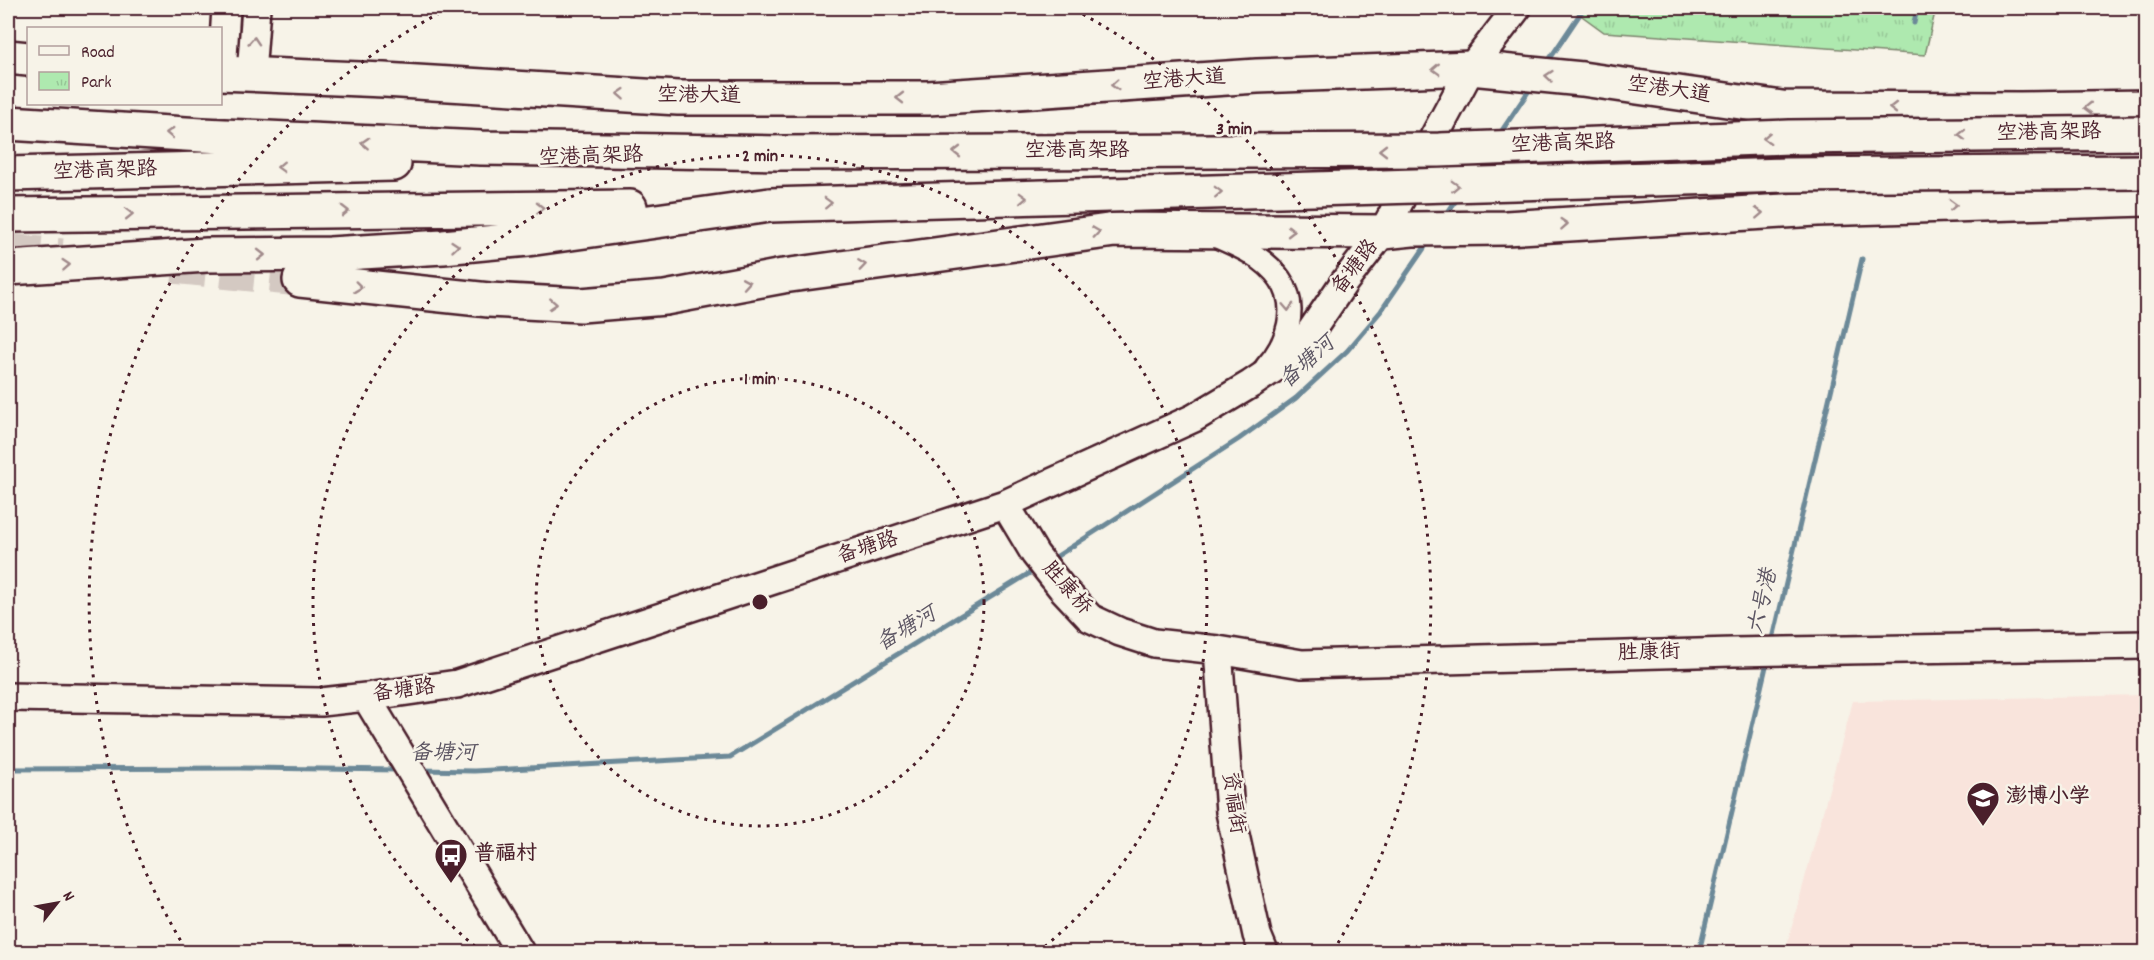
<svg xmlns="http://www.w3.org/2000/svg" width="2154" height="960" font-family="Dekko,'LXGW WenKai TC',sans-serif">
	<defs>
		<pattern id="park-tufts" width="24" height="20" patternUnits="userSpaceOnUse" patternTransform="scale(1.5)"><rect width="24" height="20" fill="#aee9af"/><path d="M3 7l-1-3M5 7V3M7 7l1-3M15 17l-1-3M17 17v-4M19 17l1-3" fill="none" stroke="#97c797"/></pattern>
	</defs>
	<rect width="100%" height="100%" fill="#f7f3e8"/>
	<filter id="ink" filterUnits="userSpaceOnUse"><feTurbulence type="fractalNoise" baseFrequency=".0167" numOctaves="2"/><feDisplacementMap in="SourceGraphic" scale="12" xChannelSelector="R" yChannelSelector="G"/><feConvolveMatrix kernelMatrix="1 2 1 2 8 2 1 2 1" color-interpolation-filters="sRGB"/></filter>
	<g filter="url(#ink)">
		<path fill="#f9e4dc" d="M 2146,695 L 2146,952 L 1785,952 L 1853,701 Z"/>
		<path fill="url(#park-tufts)" stroke="#7c846d" stroke-width="1.5" d="M 1571,8 L 1936,8 L 1925,55 L 1604,32 Z"/>
		<g fill="none" stroke-linecap="round" stroke-linejoin="round">
			<path stroke="#6c8998" stroke-width="5" d="M 1914,23 L 1917,8
				M 1547,63 L 1584,8
				M 1499,135 L 1532,86
				M 1444,218 L 1459,196
				M 1051,560 L 1239,439 L 1296,398 L 1347,351 L 1381,311 L 1429,241
				M 1772,643 L 1862,259
				M 8,769 L 239,768 L 399,770
				M 420,770 L 474,771 L 730,757 L 1038,568
				M 1699,952 L 1768,658"/>
			<path stroke="#d4c9c2" stroke-width="33" stroke-dasharray="33 16" stroke-linecap="butt" d="M 8,250 L 62,255
				M 173,267 L 300,280"/>
			<defs>
				<path id="minor" d="M 1215,236 C 1238,246 1265,257 1280,279 C 1300,307 1287,344 1266,367"/>
				<path id="tertiary" d="M 222,73 L 226,8
					M 251,74 L 256,8
					M 1005,504 L 1035,554 L 1061,587 L 1090,618 L 1120,632 L 1154,643 L 1218,650 L 1302,664 L 1733,652 L 2146,645
					M 1218,650 L 1230,812 L 1257,935 L 1264,952
					M 8,697 L 321,702 L 366,697 L 457,684 L 1005,504 L 1194,418 L 1251,384 L 1282,363 L 1309,334 L 1345,281 L 1383,232 L 1471,68 L 1517,8
					M 366,697 L 520,952"/>
				<path id="primary" d="M 8,57 L 28,59
					M 220,73 L 384,80 L 678,98 L 928,98 L 1257,76 L 1471,68 L 1582,79 L 1782,108 L 2020,109 L 2146,107
					M 300,280 L 489,300 L 581,305 L 665,298 L 783,276 L 1115,230 L 1383,232 L 1412,229 L 1506,228 L 1817,209 L 2146,199"/>
				<path id="trunk" d="M 8,123 L 202,135 L 481,148 L 780,153
					M 8,174 L 394,164
					M 8,215 L 630,207
					M 8,268 L 207,255 L 330,254 L 443,247 L 528,239 L 770,205"/>
			</defs>
			<use href="#minor" stroke="#4a1f2b" stroke-width="26"/>
			<use href="#tertiary" stroke="#4a1f2b" stroke-width="32"/>
			<use href="#primary" stroke="#4a1f2b" stroke-width="38"/>
			<use href="#trunk" stroke="#4a1f2b" stroke-width="38"/>
			<use href="#minor" stroke="#f7f3e8" stroke-width="21"/>
			<use href="#tertiary" stroke="#f7f3e8" stroke-width="27"/>
			<use href="#primary" stroke="#f7f3e8" stroke-width="33"/>
			<use href="#trunk" stroke="#f7f3e8" stroke-width="33"/>
			<defs>
				<path id="trunk-bridge" d="M 780,153 L 1439,150 L 1790,137 L 2146,133
					M 770,205 L 1786,175 L 2146,172"/>
			</defs>
			<use href="#trunk-bridge" stroke="#4a1f2b" stroke-width="38" stroke-linecap="butt"/>
			<use href="#trunk-bridge" stroke="#f7f3e8" stroke-width="33"/>
		</g>
		<defs><path id="oneway-chevron" d="M-2-3.5L2.5 0L-2 3.5" fill="none" stroke-width="1.6" stroke-linecap="round" stroke-linejoin="round" transform="scale(1.5)"/></defs>
		<g stroke="#a0898a">
			<use href="#oneway-chevron" transform="translate(254 41) rotate(-86)"/>
			<use href="#oneway-chevron" transform="translate(1436 69) rotate(178)"/>
			<use href="#oneway-chevron" transform="translate(1549 76) rotate(-175)"/>
			<use href="#oneway-chevron" transform="translate(1115 85) rotate(176)"/>
			<use href="#oneway-chevron" transform="translate(621 94) rotate(-176)"/>
			<use href="#oneway-chevron" transform="translate(900 98) rotate(180)"/>
			<use href="#oneway-chevron" transform="translate(1893 108) rotate(-180)"/>
			<use href="#oneway-chevron" transform="translate(2088 108) rotate(179)"/>
			<use href="#oneway-chevron" transform="translate(170 133) rotate(-177)"/>
			<use href="#oneway-chevron" transform="translate(1962 135) rotate(179)"/>
			<use href="#oneway-chevron" transform="translate(1767 138) rotate(177)"/>
			<use href="#oneway-chevron" transform="translate(365 143) rotate(-177)"/>
			<use href="#oneway-chevron" transform="translate(1383 150) rotate(180)"/>
			<use href="#oneway-chevron" transform="translate(957 152) rotate(180)"/>
			<use href="#oneway-chevron" transform="translate(281 167) rotate(178)"/>
			<use href="#oneway-chevron" transform="translate(1455 186) rotate(-2)"/>
			<use href="#oneway-chevron" transform="translate(1218 192) rotate(-2)"/>
			<use href="#oneway-chevron" transform="translate(1023 198) rotate(-2)"/>
			<use href="#oneway-chevron" transform="translate(828 203) rotate(-2)"/>
			<use href="#oneway-chevron" transform="translate(1953 205) rotate(-2)"/>
			<use href="#oneway-chevron" transform="translate(540 208) rotate(-1)"/>
			<use href="#oneway-chevron" transform="translate(345 211) rotate(-1)"/>
			<use href="#oneway-chevron" transform="translate(1759 213) rotate(-3)"/>
			<use href="#oneway-chevron" transform="translate(129 214) rotate(-1)"/>
			<use href="#oneway-chevron" transform="translate(1564 224) rotate(-4)"/>
			<use href="#oneway-chevron" transform="translate(1291 231)"/>
			<use href="#oneway-chevron" transform="translate(1096 232) rotate(-8)"/>
			<use href="#oneway-chevron" transform="translate(455 246) rotate(-5)"/>
			<use href="#oneway-chevron" transform="translate(261 255)"/>
			<use href="#oneway-chevron" transform="translate(66 265) rotate(-4)"/>
			<use href="#oneway-chevron" transform="translate(862 265) rotate(-8)"/>
			<use href="#oneway-chevron" transform="translate(746 283) rotate(-10)"/>
			<use href="#oneway-chevron" transform="translate(358 287) rotate(7)"/>
			<use href="#oneway-chevron" transform="translate(553 304) rotate(3)"/>
			<use href="#oneway-chevron" transform="translate(1288 307) rotate(87)"/>
		</g>
	</g>
	<g fill="none" stroke="#4a1f2b" stroke-width="3" stroke-dasharray="3 6">
		<circle cx="760" cy="602" r="224"/>
		<path d="M482 952A447 447 0 1 1 1038 952"/>
		<path d="M185 948A671 671 0 0 1 445 10M1075 10A671 671 0 0 1 1335 948"/>
	</g>
	<defs>
		<symbol id="school-pin" viewBox="-11 -11 22 30"><path d="M0 17L-7.5 6A9.5 9.5 0 1 1 7.5 6Z" fill="#4a1f2b" stroke="#f7f3e8"/><path d="M0-5L7-2L0 1L-7-2ZM-4 1L0 2.5L4 1V4Q0 6-4 4Z" fill="#fff"/></symbol>
		<symbol id="bus-pin" viewBox="-11 -11 22 30"><path d="M0 17L-7.5 6A9.5 9.5 0 1 1 7.5 6Z" fill="#4a1f2b" stroke="#f7f3e8"/><path d="M-5-6H5V4H4V6H2V4H-2V6H-4V4H-5ZM-3.5-4V0h7V-4ZM-3.5 1.2v1.5H-2V1.2ZM2 1.2v1.5H3.5V1.2Z" fill="#fff"/></symbol>
	</defs>
	<g fill-rule="evenodd">
		<use href="#school-pin" x="1964" y="779" width="38" height="52"/>
		<use href="#bus-pin" x="432" y="836" width="38" height="52"/>
	</g>
	<g text-anchor="middle" dominant-baseline="central" stroke-width="5" stroke-linejoin="round" paint-order="stroke">
		<g font-size="21" fill="#4a1f2b" stroke="#f7f3e8">
			<text transform="translate(1184 81) rotate(-4)">空港大道</text>
			<text transform="translate(1669 91) rotate(8)">空港大道</text>
			<text transform="translate(699 97) rotate(1)">空港大道</text>
			<text transform="translate(2049 134) rotate(-1)">空港高架路</text>
			<text transform="translate(1563 145) rotate(-2)">空港高架路</text>
			<text x="1077" y="152">空港高架路</text>
			<text transform="translate(591 158) rotate(-2)">空港高架路</text>
			<text transform="translate(105 172) rotate(-2)">空港高架路</text>
			<text transform="translate(1356 268) rotate(-53)">备塘路</text>
			<text transform="translate(868 549) rotate(-18)">备塘路</text>
			<text transform="translate(1066 589) rotate(48)">胜康桥</text>
			<text transform="translate(1649 654) rotate(-2)">胜康街</text>
			<text transform="translate(404 692) rotate(-8)">备塘路</text>
			<text transform="translate(1232 803) rotate(82)">资福街</text>
		</g>
		<g font-size="21" font-weight="bold" fill="#4a1f2b" stroke="#f7f3e8" text-anchor="start">
			<text x="2006" y="798">澎博小学</text>
			<text x="474" y="855">普福村</text>
		</g>
		<g font-size="22" font-style="italic" fill="#5b5462" stroke="#f7f3e8">
			<text transform="translate(1308 363) rotate(-42)">备塘河</text>
			<text transform="translate(1764 602) rotate(-77)">六号港</text>
			<text transform="translate(907 630) rotate(-31)">备塘河</text>
			<text x="443" y="754">备塘河</text>
		</g>
	</g>
	<circle cx="760" cy="602" r="9" fill="#4a1f2b" stroke="#f7f3e8" stroke-width="3"/>
	<g font-size="18" text-anchor="middle" font-weight="bold" fill="#4a1f2b" stroke="#f7f3e8" stroke-width="5" stroke-linejoin="round" paint-order="stroke">
		<text x="1234" y="134">3 min</text>
		<text x="760" y="161">2 min</text>
		<text x="760" y="384">1 min</text>
	</g>
	<rect width="2154" height="960" fill="none" stroke="#f7f3e8" stroke-width="30"/>
	<rect x="15" y="15" width="2124" height="930" fill="none" stroke="#4a1f2b" stroke-width="2" filter="url(#ink)"/>
	<rect x="27" y="27" width="195" height="78" fill="#f7f3e8" stroke="#b29e9c" stroke-width="1.5"/>
	<rect x="39" y="46" width="30" height="9" fill="#f7f3e8" stroke="#b29e9c" stroke-width="1.5"/>
	<text x="81" y="57" font-size="18" fill="#4a1f2b">Road</text>
	<rect x="39" y="72" width="30" height="18" fill="url(#park-tufts)" stroke="#b29e9c" stroke-width="1.5"/>
	<text x="81" y="87" font-size="18" fill="#4a1f2b">Park</text>
	<g transform="translate(57 903) rotate(59)" stroke="#f7f3e8" stroke-width="4.5" paint-order="stroke">
	<path d="M0-4.5L10 22L0 15L-10 22Z" fill="#4a1f2b"/>
	<text y="-9" font-size="16" font-weight="bold" text-anchor="middle" fill="#4a1f2b">N</text>
	</g>
</svg>
